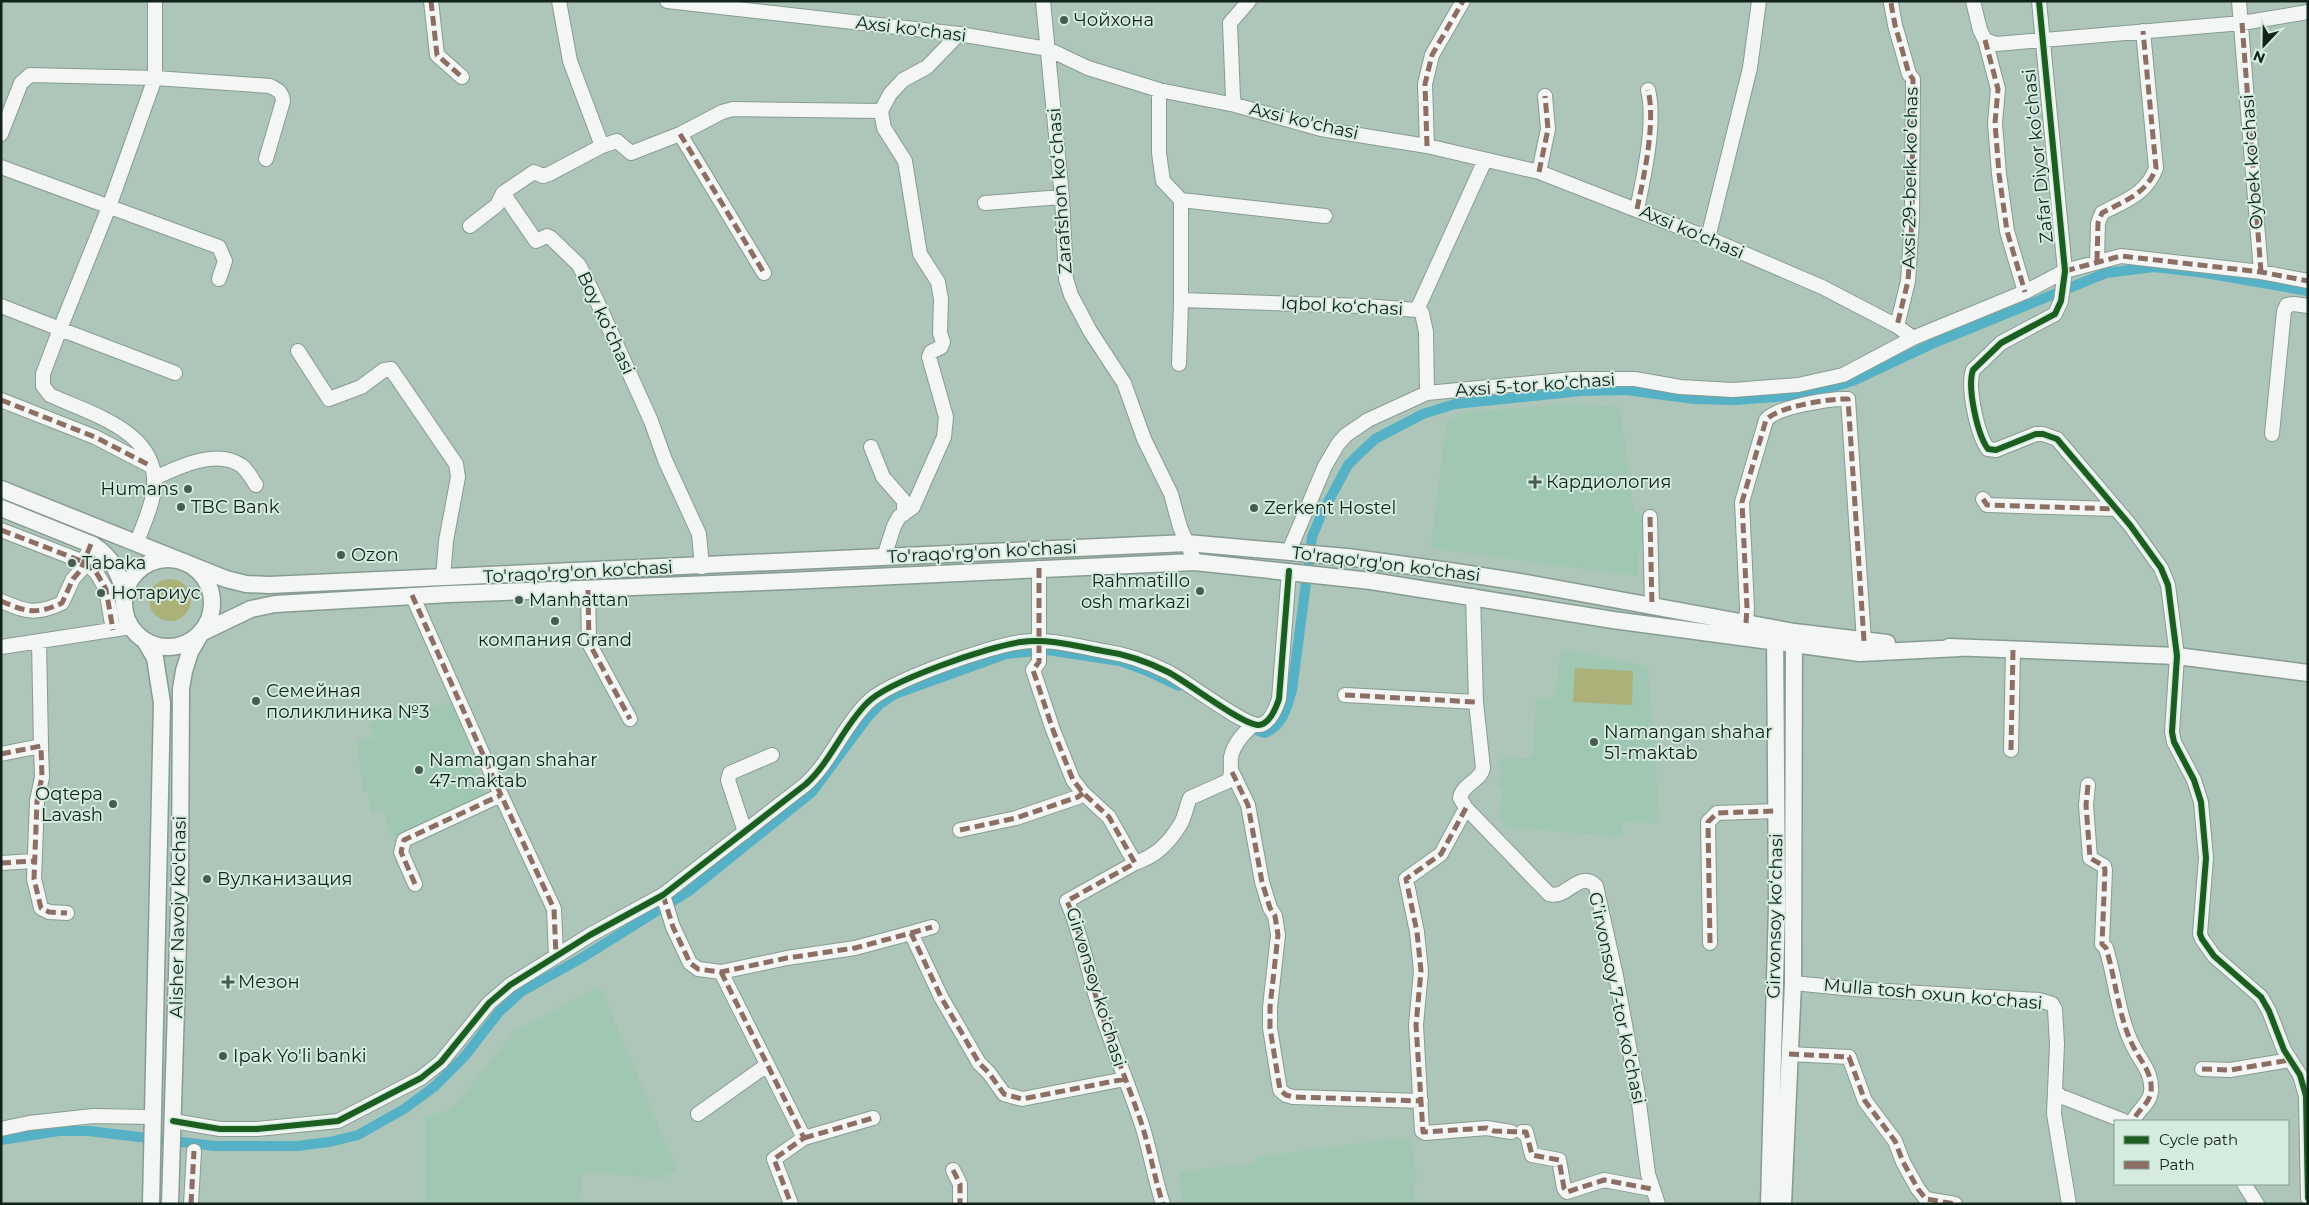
<svg xmlns="http://www.w3.org/2000/svg" width="2309" height="1205" font-family="Montserrat,sans-serif">
	<rect width="100%" height="100%" fill="#aec6ba"/>
	<path fill="#9fc7b2" d="M 1569,404 L 1620,407 L 1634,511 L 1646,517 L 1649,547 L 1638,548 L 1637,576 L 1431,548 L 1447,420 L 1470,412 Z
		M 1561,649 L 1648,666 L 1660,823 L 1623,822 L 1622,837 L 1503,827 L 1504,819 L 1499,818 L 1502,787 L 1498,787 L 1497,777 L 1503,777 L 1502,772 L 1500,772 L 1499,759 L 1533,758 L 1536,697 L 1555,699 Z
		M 454,701 L 486,799 L 391,837 L 384,809 L 371,814 L 368,790 L 363,791 L 357,740 L 374,739 L 370,723 Z
		M 600,986 L 677,1170 L 661,1178 L 582,1172 L 580,1204 L 425,1204 L 425,1118 L 453,1108 L 515,1031 Z
		M 1411,1137 L 1417,1180 L 1413,1181 L 1416,1204 L 1183,1204 L 1179,1172 L 1257,1163 L 1256,1157 Z"/>
	<path fill="#acb079" d="M149 600a21 21 0 1 1 42 0a21 21 0 1 1-42 0Z
		M 1575,668 L 1633,671 L 1632,705 L 1573,702 Z"/>
	<g fill="none" stroke-linecap="round" stroke-linejoin="round">
		<path stroke="#54b1c6" stroke-width="10" d="M 1244,726 L 1265,733 C 1283,725 1287,708 1292,690 L 1312,537 L 1321,515 L 1348,465 L 1359,454 L 1375,439 L 1423,414 L 1455,404 L 1581,391 L 1626,390 L 1694,399 L 1736,400 L 1788,396 L 1824,390 L 1855,380 L 1934,343 L 2106,273 L 2154,267 L 2205,273 L 2308,291
			M 1,1140 L 59,1131 L 89,1131 L 215,1146 L 297,1146 L 329,1142 L 358,1135 L 404,1109 L 434,1087 L 465,1056 L 499,1012 L 521,992 L 580,959 L 689,891 L 812,792 L 867,718 L 879,705 L 895,694 L 1006,654 L 1047,650 L 1120,661 L 1145,670 L 1179,686"/>
		<defs>
			<path id="minor" d="M 431,1 L 437,55 L 462,77
				M 559,1 L 570,61 L 602,146 L 549,174 L 543,176 L 534,172 L 503,193 L 536,241 L 547,236 L 551,238 L 579,265 L 595,297 L 651,421 L 665,460 L 699,534 L 702,567
				M 667,1 L 959,34 L 1048,49 L 1088,68 L 1159,90 L 1235,105 L 1321,129 L 1427,146 L 1539,172 L 1708,238 L 1822,287 L 1897,326 L 1913,338
				M 1043,1 L 1062,197 L 1066,279 L 1071,295 L 1090,331 L 1124,383 L 1144,439 L 1171,494 L 1180,527 L 1195,562
				M 1973,1 L 1980,30 L 1985,40 L 1996,44 L 2242,23 L 2308,12
				M 2039,1 L 2065,271 L 2061,301 L 2055,314 L 2001,343 L 1973,370 C 1967,387 1977,434 1988,449 L 1996,450 L 2036,434 L 2043,434 L 2057,439 L 2130,525 L 2161,568 L 2168,585 L 2177,656 L 2172,732 L 2174,742 L 2194,780 L 2201,802 L 2206,858 L 2200,934 L 2202,939 L 2214,956 L 2261,997 L 2269,1011 L 2284,1050 L 2300,1075 L 2306,1096 L 2308,1198
				M 2239,1 L 2261,272
				M 1891,3 L 1895,25 L 1909,74 L 1913,79 L 1912,219 L 1908,281 L 1897,326
				M 1985,40 L 1998,89 L 1995,123 L 1999,174 L 2007,231 L 2025,292
				M 1159,90 L 1159,153 L 1163,181 L 1181,200 L 1181,303 L 1179,364
				M 1235,105 L 1233,98 L 1230,23 L 1249,1
				M 1,134 L 21,83 L 30,75 L 155,78 L 155,1
				M 680,134 L 764,273
				M 602,146 L 617,141 L 631,153 L 680,134 L 722,112 L 733,109 L 881,111
				M 1427,146 L 1425,84 L 1432,55 L 1463,1
				M 1,167 L 219,247 L 225,261 L 219,279
				M 1539,172 L 1548,129 L 1545,96
				M 1181,200 L 1325,216
				M 985,203 L 1062,197
				M 1637,209 C 1644,176 1656,122 1648,90
				M 470,226 L 497,205 L 503,193
				M 1708,238 L 1750,68 L 1759,1
				M 2097,261 L 2098,223 L 2102,213 C 2124,201 2147,194 2156,168 L 2143,31
				M 1181,300 L 1365,306 L 1417,310 L 1422,313 L 1426,332 L 1427,393
				M 1,306 L 60,329 L 43,374 L 43,386 L 50,395 C 90,414 159,431 154,487 C 153,505 143,525 137,542
				M 1417,310 L 1485,160
				M 298,351 L 329,399 L 361,387 L 384,370 L 391,369 L 456,464 L 458,477 L 446,541 L 443,578
				M 175,373 L 60,329 L 109,207 L 155,78 L 270,86 C 278,90 282,92 283,101 L 266,159
				M 1,400 L 95,437 L 151,466
				M 2272,434 L 2284,311 L 2287,305 L 2294,304 L 2308,306
				M 871,447 L 883,477 L 904,501 L 904,514
				M 155,478 C 178,467 217,448 242,466 C 248,471 252,479 256,485
				M 1983,499 L 1987,505 L 2116,509
				M 1650,517 L 1652,606
				M 1,530 L 84,562 L 96,572 L 106,589 L 113,630
				M 1289,551 L 1325,466 L 1338,444 L 1346,435 L 1368,420 L 1427,393 L 1573,379 L 1635,379 L 1680,387 L 1733,390 L 1798,385 L 1843,375 L 1913,338 L 2025,292 L 2065,271 L 2121,256 L 2261,272 L 2308,281
				M 884,557 L 894,526 L 899,517 L 913,507 L 944,437 L 946,417 L 929,357 L 931,352 L 941,347 L 943,342 L 940,333 L 941,299 L 938,282 L 920,254 L 905,161 L 884,128 L 881,111 L 890,94 L 903,80 L 927,67 L 959,34
				M 1039,568 L 1039,662 L 1033,670 L 1053,730 L 1073,780 L 1083,793 L 1109,817 L 1135,863 L 1067,901 C 1081,933 1087,967 1097,1000 C 1110,1041 1127,1081 1141,1122 C 1150,1149 1154,1177 1163,1204
				M 588,590 L 589,643 L 630,719
				M 412,595 L 501,795 L 548,896 L 554,909 L 556,956
				M 1473,596 L 1476,702 L 1483,768 C 1481,781 1463,783 1460,798 L 1466,808 L 1549,894 C 1567,900 1579,869 1596,886 L 1616,976 L 1638,1095 L 1648,1174 L 1658,1204
				M 1,601 C 26,612 36,615 62,603 L 73,579 L 80,571 L 87,554
				M 1746,623 L 1747,608 L 1742,502 L 1766,420 C 1776,407 1831,398 1848,399 L 1864,641
				M 39,641 L 41,746
				M 1,647 L 131,627
				M 1345,695 L 1476,702
				M 2011,750 L 2013,650
				M 1,754 L 41,746 L 42,777 L 37,801 L 34,879 L 41,908 L 49,912 L 67,913
				M 1232,772 L 1248,805 L 1262,882 L 1270,908 L 1275,916 L 1278,935 L 1270,1007 L 1270,1028 L 1280,1090 L 1286,1095 L 1293,1097 L 1421,1101
				M 2088,785 L 2086,805 L 2090,858 L 2104,866 L 2105,870 L 2102,944 L 2106,948 C 2116,980 2118,1016 2133,1046 C 2141,1062 2153,1073 2151,1092 C 2150,1103 2137,1111 2133,1121
				M 1466,808 L 1441,854 L 1406,879 L 1417,932 L 1421,971 L 1416,1025 L 1422,1131 L 1425,1133 L 1487,1128 L 1511,1132
				M 960,830 L 1016,818 L 1078,797 L 1083,793
				M 745,832 L 728,780 L 730,773 L 772,755
				M 1,863 L 34,861
				M 1135,863 C 1156,856 1168,844 1180,825 C 1185,817 1186,807 1190,798 L 1228,781 C 1233,774 1230,766 1231,757 C 1234,743 1244,733 1254,724
				M 415,884 L 401,852 L 404,840 L 501,795
				M 663,895 L 673,927 L 690,963 L 698,969 L 721,972 L 787,958 L 855,948 L 911,933 L 941,997 L 979,1063 L 989,1073 L 1004,1094 L 1022,1099 L 1125,1079
				M 911,933 L 932,927
				M 1710,943 L 1708,822 L 1717,813 L 1776,811
				M 721,972 L 804,1138 L 774,1159 L 791,1204
				M 1793,983 L 1854,989 L 2039,1000 L 2052,1004 L 2055,1009 L 2057,1044 L 2054,1114 L 2069,1204
				M 1789,1054 L 1849,1057 L 1865,1101 L 1895,1141 L 1903,1162 L 1918,1189 L 1926,1199 L 1955,1204
				M 2202,1069 L 2230,1070 L 2290,1060
				M 2056,1092 L 2060,1096 L 2124,1121
				M 698,1114 L 767,1065
				M 173,1121 L 220,1129 L 257,1129 L 338,1121 L 421,1078 L 441,1062 L 489,1003 L 510,985 L 590,935 L 663,895 L 806,784 C 831,761 843,727 867,703 C 888,681 990,646 1021,642 C 1048,638 1077,646 1103,651 C 1125,654 1148,662 1168,672 C 1186,681 1244,726 1259,725 C 1270,724 1276,708 1279,699 L 1289,571
				M 1,1129 L 29,1123 L 93,1116 L 153,1117
				M 1522,1132 L 1526,1132 L 1532,1155 L 1559,1160 L 1564,1188 L 1567,1192 L 1604,1180 L 1652,1189
				M 804,1138 L 873,1118
				M 953,1170 L 960,1184 L 960,1204
				M 2244,1184 L 2257,1204
				M 191,1204 L 194,1151"/>
			<path id="major" d="M 1,489 L 226,579 L 246,584 L 269,585 L 1187,543 L 1347,557 L 1456,572 L 1520,582 L 1794,632 L 1887,643
				M 1,508 L 93,545 C 113,558 119,573 125,595
				M124 603a44 44 0 1 1 88 0a44 44 0 1 1-88 0Z
				M 145,641 L 155,658 L 162,703 L 151,1204
				M 1949,647 L 2177,656 L 2308,673
				M 170,1204 L 180,876 L 181,689 L 184,671 L 190,652 L 201,633 L 251,609 L 275,604 L 449,594 L 788,581 L 1195,562 L 1371,581 L 1613,620 L 1860,653 L 1960,648
				M 1769,1204 L 1777,906 L 1775,634
				M 1783,1204 L 1793,983 L 1794,636"/>
		</defs>
		<use href="#minor" stroke="#889b91" stroke-width="16"/>
		<use href="#major" stroke="#889b91" stroke-width="19"/>
		<use href="#minor" stroke="#f3f6f5" stroke-width="14"/>
		<use href="#major" stroke="#f3f6f5" stroke-width="16"/>
		<path stroke="#8d6e63" stroke-width="5" stroke-dasharray="10 5" stroke-linecap="butt" d="M 431,1 L 437,55 L 462,77
			M 1891,3 L 1895,25 L 1909,74 L 1913,79 L 1912,219 L 1908,281 L 1897,326
			M 2242,23 L 2261,272
			M 1985,40 L 1998,89 L 1995,123 L 1999,174 L 2007,231 L 2025,292
			M 680,134 L 764,273
			M 1427,146 L 1425,84 L 1432,55 L 1463,1
			M 1539,172 L 1548,129 L 1545,96
			M 1637,209 C 1644,176 1656,122 1648,90
			M 2097,261 L 2098,223 L 2102,213 C 2124,201 2147,194 2156,168 L 2143,31
			M 2065,271 L 2121,256 L 2261,272 L 2308,281
			M 1,400 L 95,437 L 151,466
			M 1983,499 L 1987,505 L 2116,509
			M 1650,517 L 1652,606
			M 1,530 L 84,562 L 96,572 L 106,589 L 113,630
			M 1039,568 L 1039,662 L 1033,670 L 1053,730 L 1073,780 L 1083,793 L 1109,817 L 1135,863 L 1067,901 C 1081,933 1087,967 1097,1000 C 1110,1041 1127,1081 1141,1122 C 1150,1149 1154,1177 1163,1204
			M 588,590 L 589,643 L 630,719
			M 412,595 L 501,795 L 548,896 L 554,909 L 556,956
			M 1,601 C 26,612 36,615 62,603 L 73,579 L 80,571 L 91,544
			M 1746,623 L 1747,608 L 1742,502 L 1766,420 C 1776,407 1831,398 1848,399 L 1864,641
			M 1345,695 L 1476,702
			M 2011,750 L 2013,650
			M 1,754 L 41,746 L 42,777 L 37,801 L 34,879 L 41,908 L 49,912 L 67,913
			M 1232,772 L 1248,805 L 1262,882 L 1270,908 L 1275,916 L 1278,935 L 1270,1007 L 1270,1028 L 1280,1090 L 1286,1095 L 1293,1097 L 1421,1101
			M 2088,785 L 2086,805 L 2090,858 L 2104,866 L 2105,870 L 2102,944 L 2106,948 C 2116,980 2118,1016 2133,1046 C 2141,1062 2153,1073 2151,1092 C 2150,1103 2137,1111 2133,1121
			M 1466,808 L 1441,854 L 1406,879 L 1417,932 L 1421,971 L 1416,1025 L 1423,1132 L 1487,1128 L 1494,1131 L 1526,1132 L 1532,1155 L 1559,1160 L 1564,1188 L 1567,1192 L 1604,1180 L 1652,1189
			M 960,830 L 1016,818 L 1078,797 L 1083,793
			M 1,863 L 34,861
			M 415,884 L 401,852 L 404,840 L 501,795
			M 663,895 L 673,927 L 690,963 L 698,969 L 721,972 L 787,958 L 855,948 L 911,933 L 941,997 L 979,1063 L 989,1073 L 1004,1094 L 1022,1099 L 1125,1079
			M 911,933 L 932,927
			M 1710,943 L 1708,822 L 1717,813 L 1776,811
			M 721,972 L 804,1138 L 774,1159 L 791,1204
			M 1789,1054 L 1849,1057 L 1865,1101 L 1895,1141 L 1903,1162 L 1918,1189 L 1926,1199 L 1955,1204
			M 2202,1069 L 2230,1070 L 2290,1060
			M 804,1138 L 873,1118
			M 953,1170 L 960,1184 L 960,1204
			M 191,1204 L 194,1151"/>
		<defs>
			<path id="cycleway" d="M 2039,1 L 2065,271 L 2061,301 L 2055,314 L 2001,343 L 1973,370 C 1967,387 1977,434 1988,449 L 1996,450 L 2036,434 L 2043,434 L 2057,439 L 2130,525 L 2161,568 L 2168,585 L 2177,656 L 2172,732 L 2174,742 L 2194,780 L 2201,802 L 2206,858 L 2200,934 L 2202,939 L 2214,956 L 2261,997 L 2269,1011 L 2284,1050 L 2300,1075 L 2306,1096 L 2308,1198
				M 173,1121 L 220,1129 L 257,1129 L 338,1121 L 421,1078 L 441,1062 L 489,1003 L 510,985 L 590,935 L 663,895 L 806,784 C 831,761 843,727 867,703 C 888,681 990,646 1021,642 C 1048,638 1077,646 1103,651 C 1125,654 1148,662 1168,672 C 1186,681 1244,726 1259,725 C 1270,724 1276,708 1279,699 L 1289,571"/>
		</defs>
		<use href="#cycleway" stroke="#d5ebdf" stroke-width="9"/>
		<use href="#cycleway" stroke="#1b5e20" stroke-width="6"/>
	</g>
	<g fill="#475b51" stroke="#d5ebdf" stroke-width="2">
		<circle cx="1064" cy="20" r="5"/>
		<path d="M1532.5 474.5h5v5h5v5h-5v5h-5v-5h-5v-5h5z"/>
		<circle cx="188" cy="489" r="5"/>
		<circle cx="181" cy="507" r="5"/>
		<circle cx="1254" cy="508" r="5"/>
		<circle cx="341" cy="555" r="5"/>
		<circle cx="72" cy="563" r="5"/>
		<circle cx="1200" cy="591" r="5"/>
		<circle cx="101" cy="593" r="5"/>
		<circle cx="519" cy="600" r="5"/>
		<circle cx="555" cy="621" r="5"/>
		<circle cx="256" cy="701" r="5"/>
		<circle cx="1594" cy="742" r="5"/>
		<circle cx="419" cy="770" r="5"/>
		<circle cx="113" cy="804" r="5"/>
		<circle cx="207" cy="879" r="5"/>
		<path d="M225.5 974.5h5v5h5v5h-5v5h-5v-5h-5v-5h5z"/>
		<circle cx="223" cy="1056" r="5"/>
	</g>
	<g text-anchor="middle" dominant-baseline="central" stroke-width="4" stroke-linejoin="round" paint-order="stroke">
		<g font-size="18" fill="#102219" stroke="#d5ebdf" text-anchor="start">
			<text x="1074" y="20">Чойхона</text>
			<text x="1546" y="482">Кардиология</text>
			<text x="178" y="489" text-anchor="end">Humans</text>
			<text x="191" y="507">TBC Bank</text>
			<text x="1264" y="508">Zerkent Hostel</text>
			<text x="351" y="555">Ozon</text>
			<text x="82" y="563">Tabaka</text>
			<text x="1190" y="581" text-anchor="end">Rahmatillo<tspan x="1190" dy="21">osh markazi</tspan></text>
			<text x="111" y="593">Нотариус</text>
			<text x="529" y="600">Manhattan</text>
			<text x="555" y="640" text-anchor="middle">компания Grand</text>
			<text x="266" y="691">Семейная<tspan x="266" dy="21">поликлиника №3</tspan></text>
			<text x="1604" y="732">Namangan shahar<tspan x="1604" dy="21">51-maktab</tspan></text>
			<text x="429" y="760">Namangan shahar<tspan x="429" dy="21">47-maktab</tspan></text>
			<text x="103" y="794" text-anchor="end">Oqtepa<tspan x="103" dy="21">Lavash</tspan></text>
			<text x="217" y="879">Вулканизация</text>
			<text x="238" y="982">Мезон</text>
			<text x="233" y="1056">Ipak Yo'li banki</text>
		</g>
		<g font-size="18" fill="#102219" stroke="#d5ebdf">
			<text transform="translate(911 29) rotate(7)">Axsi ko'chasi</text>
			<text transform="translate(1304 121) rotate(13)">Axsi ko'chasi</text>
			<text transform="translate(2038 156) rotate(-96)">Zafar Diyor koʻchasi</text>
			<text transform="translate(2252 162) rotate(-94)">Oybek koʻchasi</text>
			<text transform="translate(1910 178) rotate(-89)">Аxsi 29-berk koʼchas</text>
			<text transform="translate(1060 191) rotate(-94)">Zarafshon koʻchasi</text>
			<text transform="translate(1692 232) rotate(23)">Axsi ko'chasi</text>
			<text transform="translate(1342 306) rotate(3)">Iqbol koʻchasi</text>
			<text transform="translate(606 323) rotate(65)">Boy koʻchasi</text>
			<text transform="translate(1535 385) rotate(-4)">Аxsi 5-tor koʼchasi</text>
			<text transform="translate(982 552) rotate(-3)">To'raqo'rg'on ko'chasi</text>
			<text transform="translate(1386 564) rotate(7)">To'raqo'rg'on ko'chasi</text>
			<text transform="translate(578 572) rotate(-3)">To'raqo'rg'on ko'chasi</text>
			<text transform="translate(1775 916) rotate(-89)">Girvonsoy koʻchasi</text>
			<text transform="translate(178 917) rotate(-89)">Alisher Navoiy ko'chasi</text>
			<text transform="translate(1096 987) rotate(73)">Girvonsoy koʻchasi</text>
			<text transform="translate(1933 994) rotate(5)">Mulla tosh oxun koʻchasi</text>
			<text transform="translate(1617 998) rotate(78)">Gʼirvonsoy 7-tor koʼchasi</text>
		</g>
	</g>
	<rect width="2309" height="1205" fill="none" stroke="#102219" stroke-width="5"/>
	<rect x="2114" y="1120" width="175" height="65" fill="#d5ebdf" stroke="#869b90"/>
	<rect x="2124" y="1136" width="25" height="8" fill="#1b5e20" stroke="#869b90"/>
	<text x="2159" y="1145" font-size="15" fill="#102219">Cycle path</text>
	<rect x="2124" y="1161" width="25" height="8" fill="#8d6e63" stroke="#869b90"/>
	<text x="2159" y="1170" font-size="15" fill="#102219">Path</text>
	<g transform="translate(2264 45) rotate(202)" stroke="#d5ebdf" stroke-width="4" paint-order="stroke">
	<path d="M0-4L9 19L0 12L-9 19Z" fill="#102219"/>
	<text y="-8" font-size="14" font-weight="bold" text-anchor="middle" fill="#102219">N</text>
	</g>
</svg>
